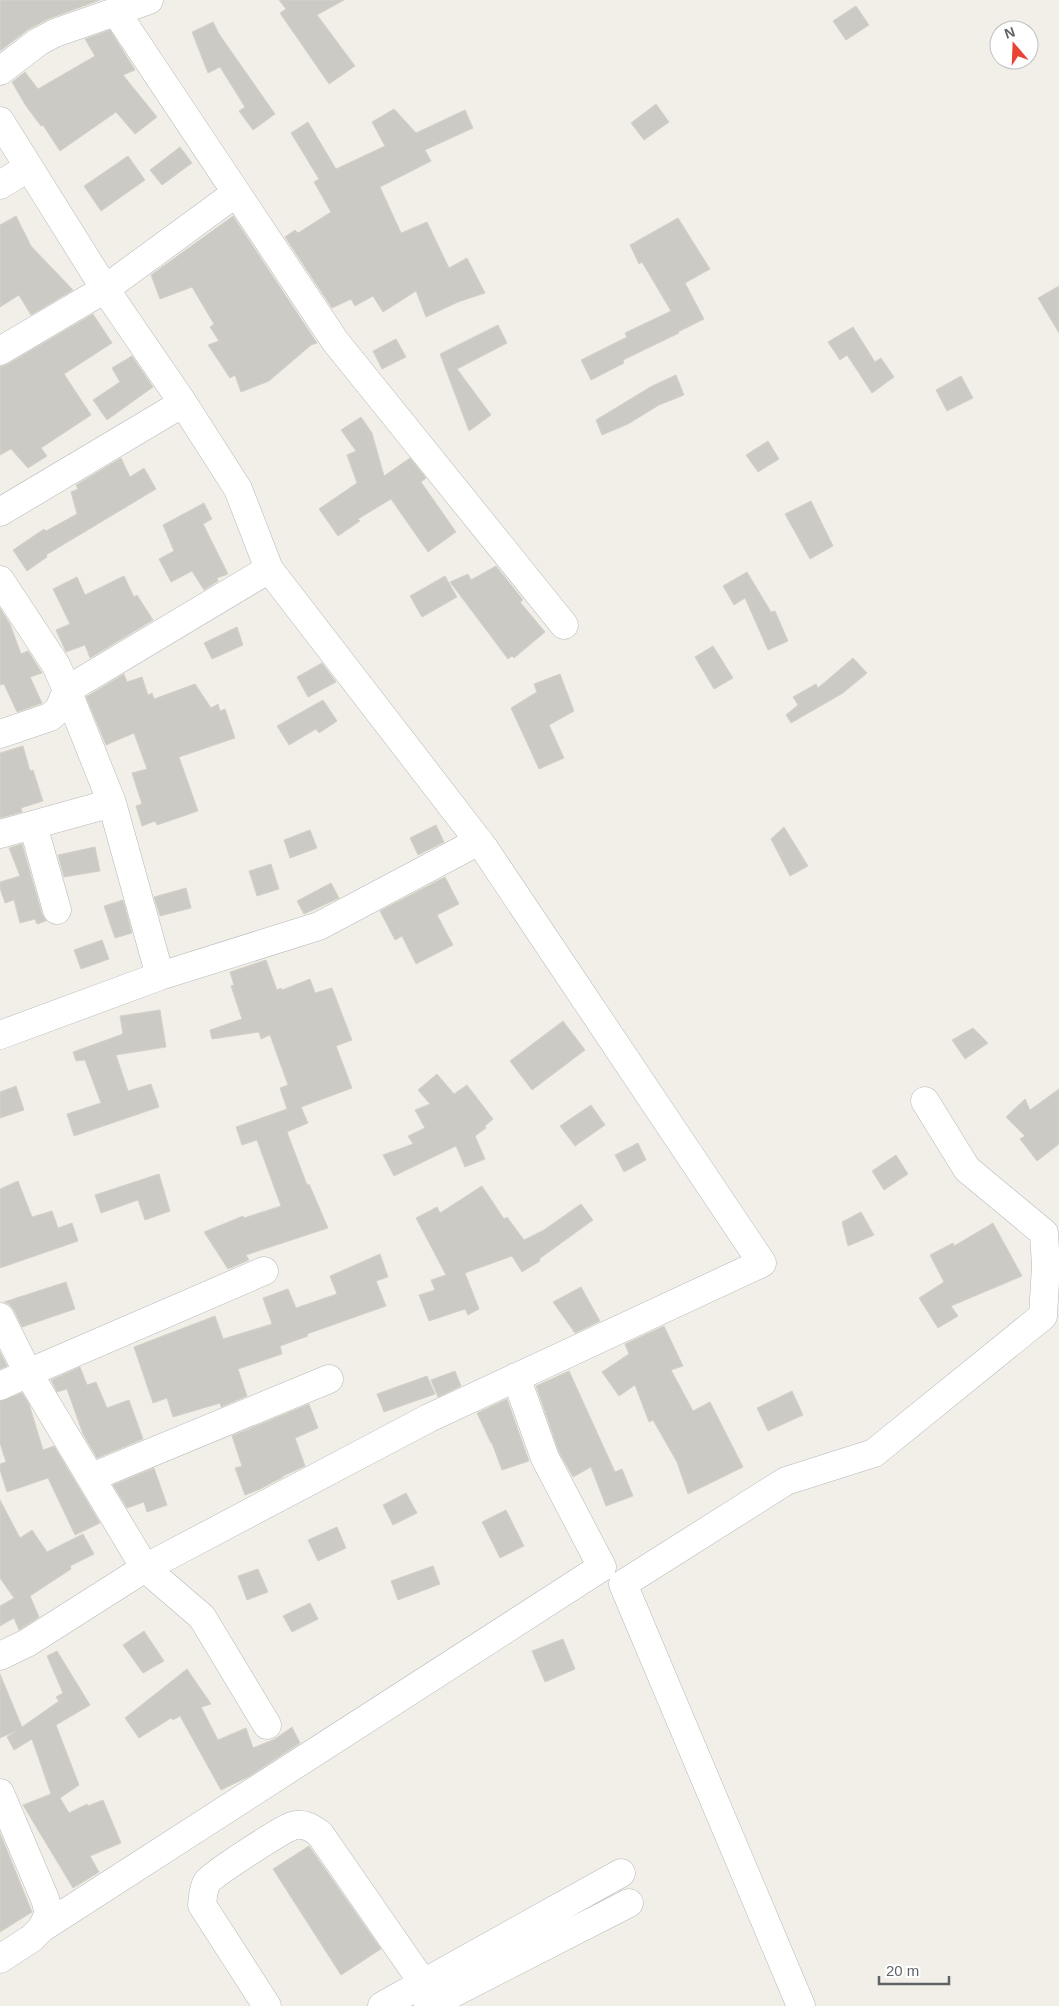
<svg xmlns="http://www.w3.org/2000/svg" width="1059" height="2006" font-family="Arial,sans-serif">
	<rect width="100%" height="100%" fill="#f1efe8"/>
	<path fill="#cccac5" stroke="#d6d1c6" d="M 0,0 L 100,0 L 48,19 L 29,29 L 0,51 Z
		M 279,0 L 344,0 L 317,15 L 355,66 L 329,84 L 280,13 L 286,9 Z
		M 856,6 L 869,25 L 846,40 L 833,21 Z
		M 213,22 L 219,34 L 275,114 L 253,130 L 239,111 L 245,107 L 220,67 L 208,73 L 192,32 Z
		M 110,30 L 135,70 L 123,75 L 157,117 L 135,134 L 116,112 L 60,151 L 43,125 L 41,126 L 26,106 L 12,82 L 25,72 L 38,89 L 95,56 L 85,39 Z
		M 656,104 L 669,122 L 644,140 L 631,123 Z
		M 394,109 L 416,133 L 465,110 L 473,128 L 425,150 L 431,161 L 380,187 L 401,233 L 427,222 L 449,268 L 467,258 L 485,293 L 458,302 L 426,317 L 416,291 L 383,312 L 373,296 L 355,306 L 351,299 L 332,308 L 285,237 L 295,230 L 298,233 L 331,212 L 314,182 L 319,179 L 291,133 L 308,122 L 336,169 L 385,146 L 372,122 Z
		M 180,147 L 192,163 L 162,185 L 150,170 Z
		M 128,156 L 145,180 L 101,211 L 84,186 Z
		M 16,216 L 31,246 L 73,290 L 31,315 L 19,295 L 0,307 L 0,225 Z
		M 233,216 L 317,343 L 311,345 L 269,381 L 241,392 L 235,375 L 230,378 L 208,345 L 219,341 L 210,327 L 214,324 L 192,287 L 160,299 L 151,275 Z
		M 678,218 L 710,269 L 685,283 L 704,319 L 678,332 L 679,333 L 623,360 L 624,363 L 591,380 L 581,360 L 627,337 L 625,333 L 671,311 L 642,262 L 639,264 L 630,245 Z
		M 1059,286 L 1059,333 L 1038,298 Z
		M 93,314 L 112,343 L 64,374 L 91,415 L 41,448 L 47,456 L 28,468 L 11,449 L 0,455 L 0,367 L 8,364 Z
		M 498,325 L 507,343 L 457,369 L 491,415 L 469,431 L 440,354 Z
		M 853,327 L 875,362 L 881,358 L 894,377 L 872,393 L 847,355 L 840,360 L 828,342 Z
		M 396,339 L 406,357 L 382,369 L 373,351 Z
		M 132,356 L 153,387 L 107,420 L 93,400 L 120,382 L 112,368 Z
		M 676,375 L 684,395 L 659,405 L 628,424 L 602,435 L 596,420 L 652,386 Z
		M 961,376 L 973,398 L 947,411 L 936,390 Z
		M 361,417 L 372,433 L 384,476 L 410,458 L 426,478 L 421,482 L 456,532 L 428,552 L 391,499 L 358,519 L 360,521 L 338,536 L 319,509 L 357,483 L 347,455 L 356,451 L 341,430 Z
		M 768,441 L 779,459 L 758,472 L 746,455 Z
		M 121,458 L 130,477 L 144,468 L 156,489 L 46,555 L 47,557 L 27,571 L 13,550 L 44,529 L 46,531 L 77,514 L 71,492 L 78,489 L 76,485 Z
		M 811,501 L 833,546 L 810,559 L 785,514 Z
		M 204,503 L 212,519 L 203,524 L 228,574 L 217,578 L 218,581 L 204,590 L 192,571 L 171,582 L 159,559 L 174,551 L 163,525 Z
		M 496,566 L 523,600 L 520,602 L 545,632 L 514,658 L 512,656 L 508,659 L 450,582 L 468,574 L 471,580 Z
		M 747,572 L 771,612 L 775,611 L 788,641 L 768,650 L 745,598 L 734,605 L 723,586 Z
		M 124,576 L 134,597 L 137,595 L 153,620 L 90,658 L 85,645 L 66,652 L 56,630 L 70,624 L 53,589 L 77,577 L 85,595 Z
		M 445,576 L 457,597 L 422,617 L 410,596 Z
		M 0,608 L 10,624 L 21,654 L 28,651 L 42,673 L 30,677 L 42,703 L 17,712 L 4,684 L 0,685 Z
		M 237,627 L 243,645 L 212,659 L 204,643 Z
		M 713,646 L 733,678 L 714,689 L 695,657 Z
		M 853,658 L 867,673 L 843,693 L 791,723 L 786,715 L 798,705 L 793,697 L 816,684 L 818,688 Z
		M 322,663 L 336,682 L 308,697 L 297,677 Z
		M 124,674 L 127,682 L 142,677 L 148,695 L 152,693 L 154,699 L 195,684 L 211,708 L 218,704 L 220,711 L 225,709 L 235,738 L 179,757 L 198,811 L 157,825 L 155,821 L 142,826 L 136,806 L 142,804 L 132,773 L 147,769 L 134,733 L 106,745 L 86,697 Z
		M 560,674 L 574,711 L 549,725 L 564,758 L 539,769 L 511,708 L 537,692 L 534,684 Z
		M 323,700 L 337,721 L 319,733 L 316,729 L 289,745 L 277,726 Z
		M 23,746 L 30,771 L 33,770 L 43,801 L 21,808 L 22,812 L 0,818 L 0,753 Z
		M 436,825 L 444,842 L 418,855 L 410,838 Z
		M 784,827 L 808,866 L 790,876 L 771,839 Z
		M 310,830 L 317,848 L 290,858 L 284,840 Z
		M 22,844 L 42,914 L 46,921 L 37,924 L 35,919 L 20,923 L 14,900 L 5,903 L 0,888 L 0,882 L 20,876 L 9,848 Z
		M 95,847 L 100,871 L 64,877 L 58,855 Z
		M 271,864 L 279,889 L 257,896 L 249,871 Z
		M 445,877 L 459,904 L 437,915 L 453,945 L 416,964 L 402,936 L 395,940 L 380,911 Z
		M 331,883 L 339,898 L 304,914 L 297,901 Z
		M 186,888 L 191,908 L 160,916 L 154,897 Z
		M 123,900 L 132,933 L 115,938 L 104,906 Z
		M 102,940 L 109,959 L 81,969 L 74,950 Z
		M 266,960 L 277,990 L 281,988 L 282,990 L 310,979 L 315,993 L 332,988 L 352,1040 L 336,1046 L 352,1088 L 301,1107 L 308,1123 L 287,1132 L 307,1185 L 309,1184 L 328,1228 L 246,1255 L 249,1260 L 228,1269 L 204,1232 L 243,1216 L 244,1218 L 281,1206 L 257,1140 L 242,1145 L 236,1127 L 287,1109 L 280,1088 L 288,1085 L 270,1035 L 261,1039 L 259,1032 L 212,1039 L 210,1030 L 242,1019 L 231,986 L 234,985 L 230,972 Z
		M 160,1010 L 166,1047 L 116,1055 L 128,1091 L 151,1084 L 159,1107 L 74,1136 L 67,1114 L 101,1103 L 85,1060 L 76,1061 L 73,1052 L 123,1034 L 120,1016 Z
		M 563,1021 L 585,1050 L 532,1090 L 510,1061 Z
		M 973,1028 L 988,1043 L 965,1059 L 952,1040 Z
		M 437,1074 L 454,1094 L 467,1085 L 493,1119 L 485,1126 L 486,1128 L 475,1136 L 485,1159 L 465,1167 L 456,1146 L 394,1176 L 383,1155 L 413,1144 L 408,1136 L 425,1128 L 415,1110 L 430,1104 L 418,1090 Z
		M 16,1086 L 24,1110 L 0,1118 L 0,1092 Z
		M 1059,1089 L 1059,1144 L 1037,1161 L 1020,1139 L 1025,1136 L 1006,1117 L 1025,1099 L 1030,1110 Z
		M 591,1105 L 605,1125 L 575,1146 L 560,1126 Z
		M 638,1143 L 646,1160 L 624,1172 L 615,1155 Z
		M 896,1155 L 908,1174 L 884,1190 L 872,1171 Z
		M 159,1174 L 170,1211 L 145,1220 L 138,1200 L 101,1213 L 95,1195 Z
		M 18,1181 L 32,1217 L 52,1211 L 58,1228 L 72,1223 L 78,1241 L 0,1268 L 0,1189 Z
		M 482,1186 L 504,1219 L 507,1217 L 524,1240 L 544,1230 L 581,1204 L 593,1220 L 539,1259 L 540,1261 L 522,1272 L 512,1256 L 465,1273 L 479,1309 L 468,1315 L 465,1309 L 429,1321 L 419,1295 L 435,1290 L 431,1280 L 446,1275 L 416,1218 L 437,1207 L 440,1213 Z
		M 861,1212 L 874,1235 L 848,1246 L 842,1222 Z
		M 993,1223 L 1022,1276 L 951,1306 L 958,1316 L 938,1328 L 919,1298 L 944,1282 L 930,1255 L 953,1243 L 954,1246 Z
		M 380,1254 L 388,1277 L 376,1281 L 386,1306 L 307,1334 L 308,1336 L 280,1346 L 282,1354 L 238,1369 L 247,1396 L 221,1407 L 220,1403 L 173,1417 L 167,1398 L 153,1403 L 134,1347 L 215,1316 L 223,1339 L 272,1324 L 263,1298 L 288,1289 L 296,1308 L 337,1294 L 330,1276 Z
		M 66,1282 L 75,1309 L 22,1327 L 14,1310 L 9,1304 L 4,1302 Z
		M 581,1287 L 600,1321 L 575,1333 L 553,1302 Z
		M 664,1326 L 683,1366 L 671,1370 L 693,1411 L 710,1402 L 743,1467 L 688,1494 L 677,1462 L 653,1420 L 649,1422 L 635,1385 L 619,1396 L 602,1372 L 629,1354 L 625,1344 Z
		M 0,1352 L 7,1366 L 0,1369 Z
		M 80,1367 L 87,1385 L 96,1382 L 107,1408 L 129,1400 L 143,1439 L 97,1458 L 83,1434 L 67,1389 L 57,1392 L 51,1380 Z
		M 455,1371 L 461,1386 L 438,1397 L 431,1380 Z
		M 569,1371 L 615,1472 L 622,1469 L 633,1496 L 606,1506 L 591,1467 L 573,1477 L 559,1452 L 536,1386 Z
		M 427,1376 L 435,1394 L 384,1412 L 377,1394 Z
		M 792,1391 L 803,1415 L 768,1431 L 757,1408 Z
		M 22,1393 L 29,1404 L 43,1450 L 54,1446 L 100,1523 L 75,1535 L 48,1478 L 7,1492 L 0,1470 L 0,1464 L 6,1462 L 0,1443 L 0,1401 Z
		M 507,1399 L 529,1461 L 502,1470 L 492,1443 L 491,1443 L 477,1413 Z
		M 309,1404 L 318,1428 L 295,1438 L 305,1466 L 283,1476 L 283,1477 L 260,1489 L 245,1495 L 235,1468 L 242,1466 L 232,1436 Z
		M 154,1468 L 167,1505 L 147,1512 L 144,1502 L 127,1508 L 113,1485 Z
		M 406,1493 L 417,1513 L 393,1525 L 383,1505 Z
		M 0,1500 L 20,1538 L 32,1530 L 47,1552 L 83,1534 L 94,1554 L 70,1566 L 71,1569 L 30,1596 L 39,1617 L 19,1630 L 14,1618 L 0,1626 L 0,1606 L 14,1598 L 0,1578 Z
		M 506,1510 L 524,1546 L 500,1558 L 482,1522 Z
		M 337,1527 L 346,1548 L 318,1561 L 308,1540 Z
		M 433,1566 L 440,1584 L 398,1600 L 391,1581 Z
		M 258,1569 L 268,1592 L 247,1600 L 238,1576 Z
		M 310,1603 L 318,1619 L 292,1632 L 283,1616 Z
		M 144,1631 L 164,1661 L 143,1673 L 123,1645 Z
		M 563,1639 L 575,1669 L 545,1682 L 532,1651 Z
		M 57,1651 L 90,1705 L 56,1725 L 79,1785 L 60,1798 L 69,1813 L 87,1804 L 88,1806 L 103,1800 L 121,1843 L 90,1856 L 99,1872 L 73,1888 L 23,1805 L 51,1794 L 32,1739 L 14,1750 L 7,1737 L 16,1731 L 0,1738 L 0,1674 L 22,1727 L 59,1701 L 56,1697 L 63,1693 L 47,1656 Z
		M 187,1669 L 211,1704 L 201,1707 L 218,1740 L 246,1728 L 253,1748 L 275,1739 L 292,1727 L 300,1743 L 248,1777 L 221,1790 L 180,1716 L 173,1720 L 171,1718 L 139,1738 L 125,1718 Z
		M 0,1833 L 32,1912 L 0,1932 Z
		M 309,1846 L 381,1949 L 341,1975 L 273,1869 Z"/>
	<g fill="none" stroke-linecap="round" stroke-linejoin="round">
		<defs>
			<path id="minor" d="M 116,12 L 335,341 L 564,625
				M 0,71 L 38,42 L 55,33 L 149,0
				M 0,121 L 105,289 L 183,403 L 238,489 L 269,569 L 67,690 L 112,803 L 160,976
				M 0,185 L 29,167
				M 0,351 L 105,289 L 236,193
				M 0,512 L 183,403
				M 0,580 L 56,665 L 67,690 L 59,709 L 50,717 L 0,734
				M 33,825 L 57,910
				M 0,834 L 112,803
				M 0,1035 L 160,976 L 319,926 L 479,841
				M 0,1317 L 28,1373 L 264,1271
				M 0,1386 L 28,1373 L 145,1568 L 202,1617 L 267,1725
				M 92,1477 L 329,1379
				M 0,1656 L 27,1643 L 145,1568 L 429,1418 L 762,1263 L 484,848 L 269,569
				M 0,1793 L 45,1899 L 49,1913 L 42,1928
				M 0,1959 L 32,1938 L 42,1928 L 602,1567 L 545,1458 L 516,1377
				M 267,2006 L 202,1905 C 203,1897 203,1889 207,1882 C 213,1874 281,1830 292,1826 C 303,1822 312,1828 320,1834 L 439,2006
				M 382,2006 L 621,1873
				M 428,2006 L 629,1903
				M 801,2006 L 623,1584 L 786,1481 L 874,1453 L 1043,1316 L 1046,1266 L 1044,1233 L 967,1169 L 925,1101"/>
		</defs>
		<use href="#minor" stroke="#b5b8bc" stroke-width="29"/>
		<use href="#minor" stroke="#fff" stroke-width="28"/>
	</g>
	<g transform="translate(1014 45) rotate(341)"><circle r="24" fill="#ffffff" stroke="#bfc1c3"/>
	<path d="M0-4L9 19L0 12L-9 19Z" fill="#ea4335"/>
	<text y="-8" font-size="14" font-weight="bold" text-anchor="middle" fill="#5f6368">N</text>
	</g>
	<path d="M879 1976v8h70v-8" fill="none" stroke="#5f6368" stroke-width="2.5"/>
	<text x="886" y="1976" font-size="15" fill="#5f6368" stroke="#ffffff" stroke-width="4" paint-order="stroke">20 m</text>
</svg>
